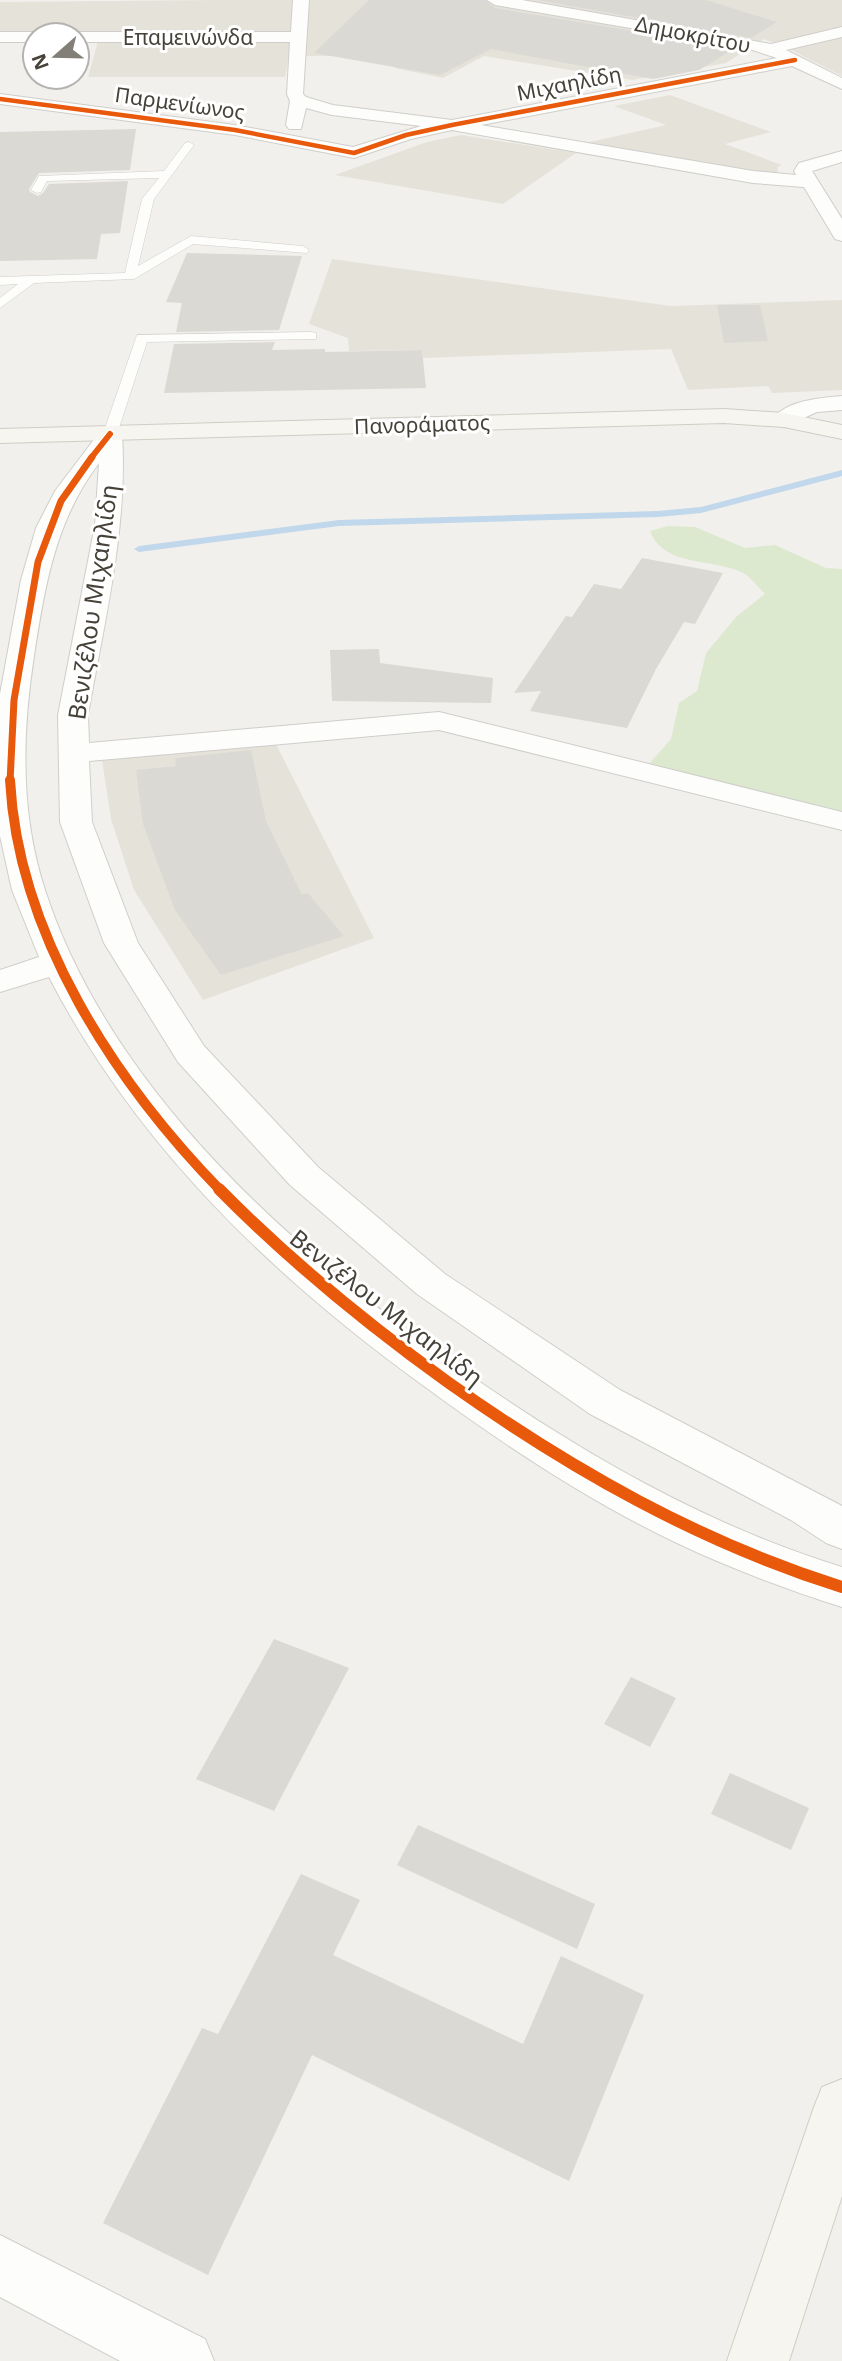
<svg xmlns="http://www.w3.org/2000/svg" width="842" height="2361" font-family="'Noto Sans',sans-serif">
	<rect width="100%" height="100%" fill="#f1f0ec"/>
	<path fill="#e5e2da" d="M 220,0 L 842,0 L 842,76 L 791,50 L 764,39 L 726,63 L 632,80 L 484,56 L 443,78 L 395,68 L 394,56 L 289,56 L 285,77 L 88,77 L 100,34 L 0,34 L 0,2 Z
		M 670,95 L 771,132 L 725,144 L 782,165 L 777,167 L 779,176 L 581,144 L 666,125 L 614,106 Z
		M 461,135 L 576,153 L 503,204 L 335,175 L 427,142 Z
		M 332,259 L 671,306 L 842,300 L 842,390 L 772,393 L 768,386 L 688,390 L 671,349 L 423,358 L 422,350 L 349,351 L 348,338 L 309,324 Z
		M 276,744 L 374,938 L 203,1000 L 134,890 L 111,819 L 102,760 Z"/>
	<path fill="#dde9cf" d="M 668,526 L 695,527 L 745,548 L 775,545 L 826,568 L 842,569 L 842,814 L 648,765 L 671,739 L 679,703 L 697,691 L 706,653 L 737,616 L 765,594 C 759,588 752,579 745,574 C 715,557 665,569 650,531 Z"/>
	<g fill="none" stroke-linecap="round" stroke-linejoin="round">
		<path fill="#c1d7eb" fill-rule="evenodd" d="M 842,470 L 842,476 L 701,513 L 658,517 L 339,526 L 139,552 L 134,549 L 139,546 L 339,520 L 658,511 L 701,507 Z"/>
	</g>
	<path fill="#dbd9d4" d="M 369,0 L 485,0 L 495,8 L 735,48 L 699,70 L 653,79 L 491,49 L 440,75 L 314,53 Z
		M 537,0 L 706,0 L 777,22 L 751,38 Z
		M 136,129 L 130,170 L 39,173 L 29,189 L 30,192 L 38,196 L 43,193 L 49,184 L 128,181 L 120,233 L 101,234 L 97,259 L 0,261 L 0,132 Z
		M 187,253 L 302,256 L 279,330 L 176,332 L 182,303 L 166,302 Z
		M 717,305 L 760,305 L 768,341 L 724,343 Z
		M 275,342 L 272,350 L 325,349 L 325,352 L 422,350 L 426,388 L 164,393 L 174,344 Z
		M 642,558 L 723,573 L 695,624 L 684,622 L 656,669 L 627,728 L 530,711 L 541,691 L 514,693 L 566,616 L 572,617 L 594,584 L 621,589 Z
		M 379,649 L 380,663 L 493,678 L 491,703 L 332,701 L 330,650 Z
		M 251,750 L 266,821 L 302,895 L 308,893 L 344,936 L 221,975 L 175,910 L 143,824 L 136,770 L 176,766 L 175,758 Z
		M 274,1639 L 349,1668 L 274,1811 L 196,1779 Z
		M 631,1677 L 676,1698 L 650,1747 L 604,1724 Z
		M 730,1773 L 809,1808 L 791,1850 L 711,1814 Z
		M 418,1825 L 595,1904 L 577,1949 L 397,1865 Z
		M 301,1874 L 360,1900 L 333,1955 L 523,2044 L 561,1956 L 644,1995 L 569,2181 L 312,2055 L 208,2275 L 103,2223 L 202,2028 L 218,2034 Z"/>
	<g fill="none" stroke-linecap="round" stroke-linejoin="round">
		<defs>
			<path id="service" d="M 189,142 L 194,145 L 154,199 L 138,266 L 191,236 L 303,246 L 309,250 L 307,253 L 193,244 L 134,279 L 34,283 L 0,308 L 0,298 L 18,284 L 0,285 L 0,277 L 125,273 L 142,199 L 159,178 L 47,181 L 41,192 L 37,193 L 31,190 L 39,176 L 164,171 L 185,143 Z
				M 311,332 L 316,333 L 316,339 L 147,342 L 117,434 L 110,438 L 103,434 L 137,335 Z"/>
			<path id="minor" d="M 293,0 L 309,0 L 303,94 L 306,97 L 333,105 L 452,120 L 777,58 L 743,47 L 495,5 L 487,0 L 522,0 L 771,44 L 842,27 L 842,37 L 786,50 L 842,78 L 842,89 L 792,66 L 481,125 L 753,171 L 796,175 L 794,171 L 799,163 L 842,151 L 842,162 L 812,171 L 842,219 L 842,241 L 835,239 L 804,187 L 753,183 L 452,130 L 411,139 L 354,158 L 235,135 L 0,104 L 0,94 L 235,125 L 353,147 L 421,126 L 332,115 L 306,108 L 301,129 L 289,129 L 286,125 L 290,101 L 287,94 L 290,42 L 77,42 L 77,35 L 70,35 L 77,32 L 291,32 Z
				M 0,32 L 35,32 L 42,35 L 35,35 L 35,42 L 0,42 Z
				M 842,396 L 842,410 L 817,412 L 784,427 L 776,425 L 772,420 C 786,400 820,398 842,396 Z
				M 110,427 L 118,429 L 122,434 C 128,529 104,622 88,715 L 89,743 L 439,712 L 842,812 L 842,830 L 439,730 L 89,761 L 92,822 L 138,943 L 204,1046 L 318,1167 L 445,1274 L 620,1390 L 842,1506 L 842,1549 L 826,1543 L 791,1520 L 590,1414 L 417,1294 L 290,1185 L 178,1062 L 104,943 L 60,822 L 58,715 L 95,525 L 99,463 C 55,521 45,586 34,656 C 22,734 20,813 45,890 C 111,1092 295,1253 464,1371 C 582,1453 705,1525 842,1567 L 842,1607 C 786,1589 732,1569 679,1544 C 590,1502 507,1447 428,1389 C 274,1278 137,1147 49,977 L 0,992 L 0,970 L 39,957 L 12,890 L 0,836 L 0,694 L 21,580 L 36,528 L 55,491 L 102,429 Z
				M 0,2235 L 205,2339 L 214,2361 L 120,2361 L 0,2297 Z"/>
			<path id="secondary" d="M 724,409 L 784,413 L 842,425 L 842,439 L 784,427 L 724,423 L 0,443 L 0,429 Z
				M 842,2079 L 842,2196 L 789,2361 L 727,2361 L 814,2107 L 822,2087 Z"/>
		</defs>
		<use href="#service" stroke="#cfceca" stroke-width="1"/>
		<use href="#minor" stroke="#cfceca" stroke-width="2"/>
		<use href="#secondary" stroke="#d0cdc3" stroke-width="2"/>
		<use href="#service" fill="#fdfdfc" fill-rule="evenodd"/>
		<use href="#minor" fill="#fdfdfc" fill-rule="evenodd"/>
		<use href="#secondary" fill="#f6f5f0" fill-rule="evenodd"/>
		<defs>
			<path id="cycleway-far4" d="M 0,99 L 235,130 L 354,153 L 406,135 L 452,125 L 795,60"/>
			<path id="cycleway-far3" d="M 91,458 L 110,434"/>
			<path id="cycleway-far2" d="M 10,782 L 14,700 L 38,562 L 61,501 L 92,457"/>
			<path id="cycleway-far1" d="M 10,780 C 18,935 115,1082 221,1191"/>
			<path id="cycleway" d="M 219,1189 C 290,1261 367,1324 449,1383 C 572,1470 699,1542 842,1587"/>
		</defs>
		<use href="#cycleway-far4" stroke="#fff" stroke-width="6"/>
		<use href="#cycleway-far3" stroke="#fff" stroke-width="9"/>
		<use href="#cycleway-far2" stroke="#fff" stroke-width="10"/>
		<use href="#cycleway-far1" stroke="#fff" stroke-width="13"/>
		<use href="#cycleway" stroke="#fff" stroke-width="17"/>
		<use href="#cycleway-far4" stroke="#e8590c" stroke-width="4.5"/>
		<use href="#cycleway-far3" stroke="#e8590c" stroke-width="6"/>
		<use href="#cycleway-far2" stroke="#e8590c" stroke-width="7"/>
		<use href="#cycleway-far1" stroke="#e8590c" stroke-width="10"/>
		<use href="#cycleway" stroke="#e8590c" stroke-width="12"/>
	</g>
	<g text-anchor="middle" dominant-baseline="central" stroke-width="6" stroke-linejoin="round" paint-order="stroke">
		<g font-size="21" fill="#474239" stroke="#fff">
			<text transform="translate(693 34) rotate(11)">Δημοκρίτου</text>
			<text x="188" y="37">Επαμεινώνδα</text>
			<text transform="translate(569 83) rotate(-11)">Μιχαηλίδη</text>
			<text transform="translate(180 103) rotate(8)">Παρμενίωνος</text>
			<text transform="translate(422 424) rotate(-2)">Πανοράματος</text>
		</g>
		<g font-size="24" fill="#474239" stroke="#fff">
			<text transform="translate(92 602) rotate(-82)">Βενιζέλου Μιχαηλίδη</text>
			<text transform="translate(387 1307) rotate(38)">Βενιζέλου Μιχαηλίδη</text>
		</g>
	</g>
	<g transform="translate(56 56) rotate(250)"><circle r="33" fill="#ffffff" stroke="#b5b3b0" stroke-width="2"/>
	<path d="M0-5L12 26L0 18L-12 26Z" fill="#827f78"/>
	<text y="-10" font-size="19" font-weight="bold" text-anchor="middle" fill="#474239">N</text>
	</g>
</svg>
